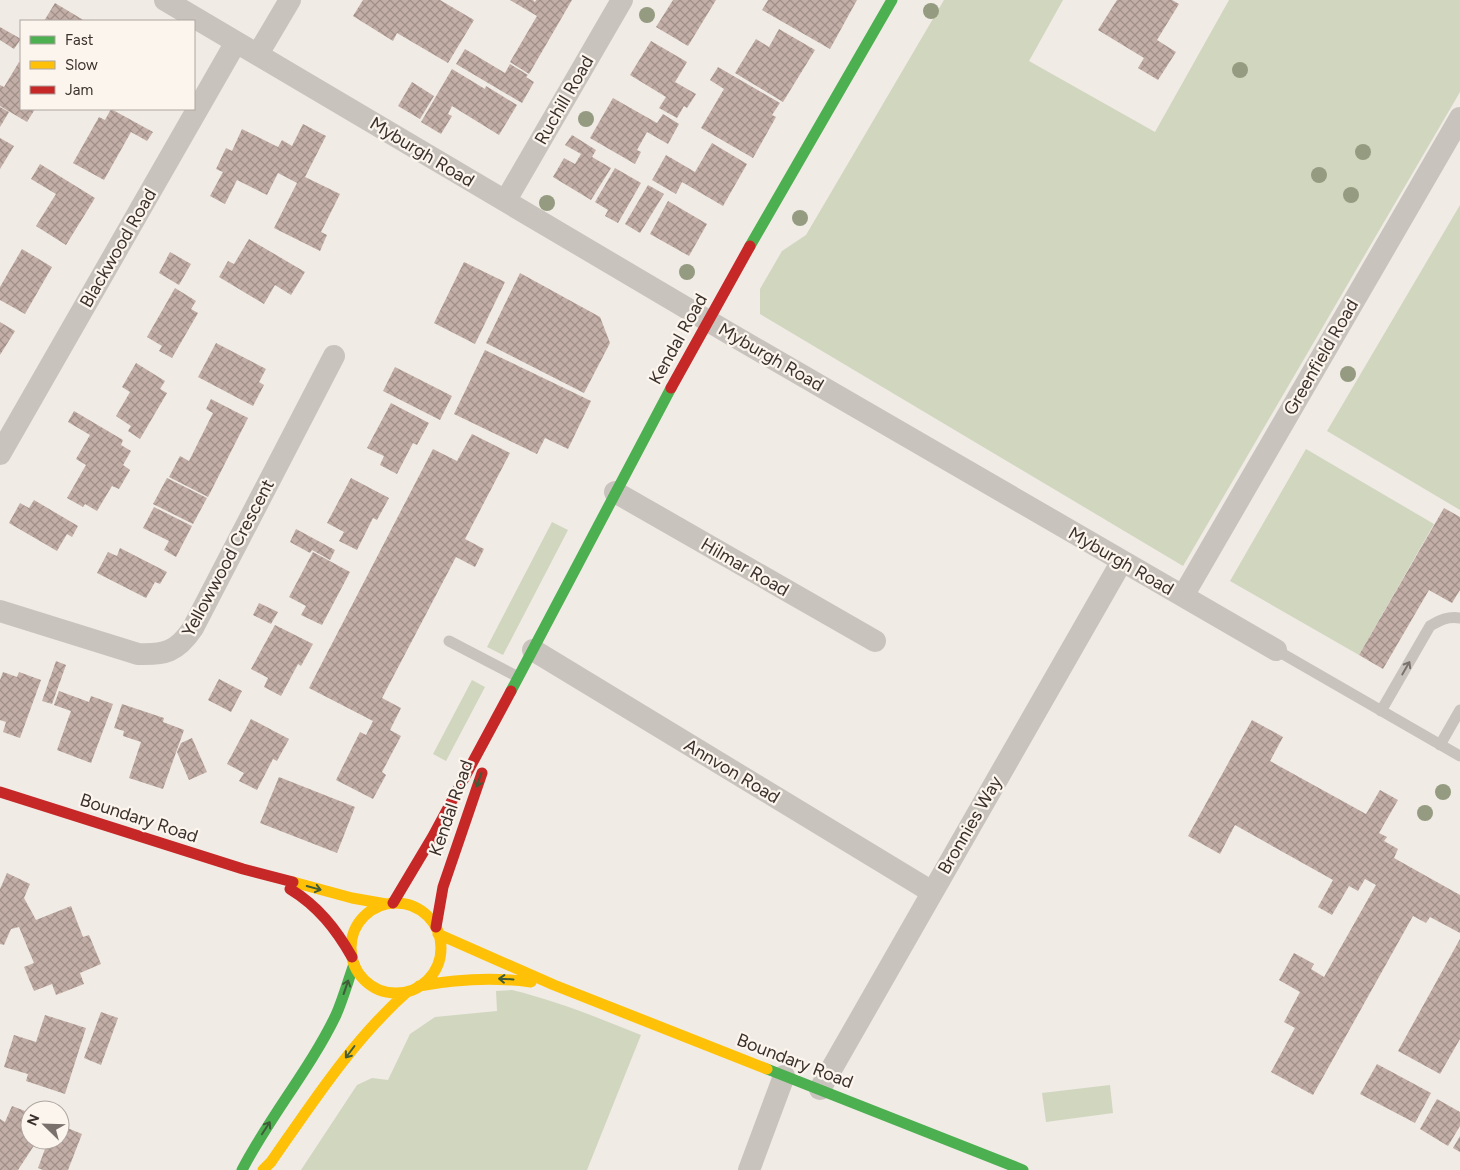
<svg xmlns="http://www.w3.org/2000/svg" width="1460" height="1170" font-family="Figtree,sans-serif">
	<defs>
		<pattern id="building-cross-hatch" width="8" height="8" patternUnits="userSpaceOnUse" patternTransform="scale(1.25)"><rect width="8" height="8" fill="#c3afa7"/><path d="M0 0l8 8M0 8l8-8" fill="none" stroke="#a08f88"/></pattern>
	</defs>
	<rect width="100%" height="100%" fill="#f0ebe5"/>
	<path fill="#d1d6bf" d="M 944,0 L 1063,0 L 1029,61 L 1155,132 L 1229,0 L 1460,0 L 1460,92 L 1183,566 L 760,314 L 760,289 L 782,251 L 806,235 Z
		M 1460,205 L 1460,510 L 1327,431 Z
		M 1306,449 L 1434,524 L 1359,655 L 1230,581 Z
		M 552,522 L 568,530 L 503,655 L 487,647 Z
		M 472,680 L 485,687 L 446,761 L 433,754 Z
		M 512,990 C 557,1001 599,1018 641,1035 L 587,1170 L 301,1170 L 357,1085 L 372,1078 L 388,1080 L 410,1034 L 435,1017 L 497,1011 L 496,991 Z
		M 1110,1085 L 1113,1113 L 1046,1122 L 1042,1093 Z"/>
	<path fill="url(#building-cross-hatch)" d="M 363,0 L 440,0 L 474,20 L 448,63 L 397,33 L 393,41 L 353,16 Z
		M 510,0 L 533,0 L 535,2 L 536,0 L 572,0 L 529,74 L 510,62 L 537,16 Z
		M 673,0 L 716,0 L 688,46 L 656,27 Z
		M 768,0 L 857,0 L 830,49 L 762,10 Z
		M 1117,0 L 1172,0 L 1179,4 L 1157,40 L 1176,52 L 1158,80 L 1138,68 L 1144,58 L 1098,30 Z
		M 55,3 L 85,21 L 44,21 Z
		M 0,27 L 21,39 L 14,49 L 0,40 Z
		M 779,29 L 815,50 L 783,102 L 735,73 L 756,39 L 769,47 Z
		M 651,41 L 687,62 L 675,82 L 696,94 L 687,108 L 684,106 L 677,118 L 659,108 L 666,97 L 630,75 Z
		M 465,49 L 505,73 L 510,64 L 528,75 L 526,77 L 534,82 L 522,103 L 456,64 Z
		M 19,62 L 21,63 L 21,109 L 35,109 L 27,122 L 0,106 L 0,85 L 4,87 Z
		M 718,67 L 780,103 L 772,115 L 776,117 L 753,158 L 701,128 L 724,89 L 710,80 Z
		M 452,69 L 485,89 L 486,86 L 517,105 L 499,135 L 452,106 L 448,114 L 452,116 L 441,134 L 421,122 Z
		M 412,82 L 434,96 L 420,119 L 398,106 Z
		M 613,98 L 657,123 L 663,114 L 679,124 L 668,144 L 647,132 L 637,150 L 641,152 L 635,164 L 590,138 Z
		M 0,107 L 9,112 L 0,127 Z
		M 111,109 L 153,132 L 147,141 L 131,132 L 104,180 L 73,163 L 99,117 L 105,120 Z
		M 303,124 L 326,136 L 305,177 L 340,194 L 321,232 L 327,235 L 320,251 L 274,228 L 297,183 L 278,173 L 267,195 L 237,180 L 225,204 L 210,196 L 223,172 L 216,169 L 226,148 L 232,151 L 242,129 L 278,147 L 282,140 L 292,146 Z
		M 572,135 L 596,150 L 592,157 L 611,168 L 591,200 L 553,177 L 564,158 L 575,164 L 581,154 L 565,145 Z
		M 0,138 L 14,146 L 0,169 Z
		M 712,143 L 747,164 L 723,206 L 682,182 L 676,194 L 652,180 L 666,155 L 695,172 Z
		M 40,164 L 95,198 L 66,245 L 36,226 L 56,194 L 31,179 Z
		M 615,168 L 641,183 L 618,223 L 605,216 L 608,210 L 595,202 Z
		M 648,185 L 664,194 L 640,233 L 625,224 Z
		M 668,201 L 707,224 L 689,256 L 650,234 Z
		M 249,239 L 305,272 L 291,295 L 275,285 L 264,304 L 219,277 L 228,261 L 234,264 Z
		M 22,249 L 52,267 L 25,314 L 0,300 L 0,287 Z
		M 170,252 L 191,264 L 179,285 L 159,273 Z
		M 464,262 L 505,282 L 475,344 L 434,323 Z
		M 520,273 L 600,317 L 610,343 L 584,393 L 486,343 Z
		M 175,288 L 196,301 L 191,309 L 198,313 L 172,358 L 159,351 L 162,346 L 147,337 Z
		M 0,322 L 15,331 L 0,355 Z
		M 216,343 L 266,369 L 259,382 L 264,385 L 253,406 L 198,377 Z
		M 485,350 L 591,401 L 568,449 L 545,438 L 537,454 L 454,414 Z
		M 136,363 L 165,381 L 160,389 L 167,393 L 140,439 L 128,431 L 131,426 L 116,416 L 130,392 L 122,387 Z
		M 395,367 L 452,396 L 440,420 L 383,391 Z
		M 211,399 L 248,418 L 208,497 L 169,477 L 180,456 L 189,461 L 213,413 L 206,409 Z
		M 391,403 L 429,423 L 417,445 L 413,443 L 397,474 L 380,465 L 384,456 L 367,448 Z
		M 74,411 L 123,440 L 121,445 L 131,451 L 123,465 L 130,470 L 119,489 L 112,486 L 97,511 L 85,504 L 83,507 L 67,498 L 86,465 L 76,459 L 90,435 L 68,422 Z
		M 472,434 L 510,453 L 465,539 L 484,549 L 475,567 L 456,557 L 382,698 L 401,708 L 390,730 L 401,736 L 382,772 L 386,775 L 373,799 L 336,780 L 360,732 L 366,735 L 373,721 L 309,688 L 433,449 L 457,461 Z
		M 167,478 L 207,498 L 193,524 L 153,504 Z
		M 351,478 L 389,498 L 377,520 L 373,518 L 357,550 L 339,541 L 344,532 L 327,523 Z
		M 34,500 L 78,526 L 72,537 L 67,534 L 57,551 L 9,523 L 20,503 L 29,508 Z
		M 154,507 L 192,526 L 176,557 L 164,550 L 169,541 L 143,528 Z
		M 1444,508 L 1460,517 L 1460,590 L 1452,603 L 1429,590 L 1383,669 L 1359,655 Z
		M 296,529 L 335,550 L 330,560 L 312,550 L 310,553 L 290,542 Z
		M 120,548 L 167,572 L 160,584 L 155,582 L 146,598 L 97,573 L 108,552 L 117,556 Z
		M 313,552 L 350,572 L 322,625 L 301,615 L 306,606 L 289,597 Z
		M 259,603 L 278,612 L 271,624 L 253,615 Z
		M 275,625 L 313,644 L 301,666 L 298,664 L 281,696 L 264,687 L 268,678 L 251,669 Z
		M 56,661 L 66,665 L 52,704 L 42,701 Z
		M 3,672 L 17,677 L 19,672 L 41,680 L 20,738 L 3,732 L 6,722 L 0,720 L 0,680 Z
		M 219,679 L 242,691 L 231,712 L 208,700 Z
		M 59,691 L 89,702 L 91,696 L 113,704 L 91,763 L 57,750 L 71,711 L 54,705 Z
		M 122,704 L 164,718 L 163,722 L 184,730 L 163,789 L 129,778 L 141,742 L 123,736 L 124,731 L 114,728 Z
		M 251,719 L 289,739 L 277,761 L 273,759 L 257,790 L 239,781 L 244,773 L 227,764 Z
		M 1252,720 L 1283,737 L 1270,761 L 1366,814 L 1380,790 L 1398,800 L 1379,833 L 1387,837 L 1384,841 L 1398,849 L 1394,858 L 1460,895 L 1460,933 L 1430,917 L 1426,923 L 1413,916 L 1313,1095 L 1271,1072 L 1295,1028 L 1284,1022 L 1300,992 L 1279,980 L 1294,953 L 1314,964 L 1311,969 L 1324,977 L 1376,885 L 1365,879 L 1358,891 L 1349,886 L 1332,915 L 1318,907 L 1333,880 L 1235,825 L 1220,854 L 1188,836 Z
		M 192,738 L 207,772 L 189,780 L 177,752 L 181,743 Z
		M 279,777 L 355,807 L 337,853 L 260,823 Z
		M 7,873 L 30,884 L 24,898 L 36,920 L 71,906 L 83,937 L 89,935 L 101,964 L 80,973 L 84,984 L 56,995 L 52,984 L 34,991 L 24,967 L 34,963 L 19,927 L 11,929 L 4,945 L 0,944 L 0,889 Z
		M 1460,939 L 1460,1039 L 1440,1074 L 1398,1051 Z
		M 101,1012 L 118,1018 L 101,1065 L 84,1058 Z
		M 45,1015 L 86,1028 L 65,1094 L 26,1081 L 28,1074 L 4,1067 L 14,1035 L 36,1042 Z
		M 1377,1064 L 1431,1093 L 1415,1123 L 1360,1094 Z
		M 1437,1099 L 1460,1112 L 1460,1126 L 1448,1146 L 1420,1129 Z
		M 12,1106 L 30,1113 L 30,1140 L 60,1140 L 60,1125 L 82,1134 L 68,1170 L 43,1170 L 38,1168 L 45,1149 L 35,1144 L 18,1170 L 0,1170 L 0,1119 L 5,1122 Z
		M 1460,1136 L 1460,1152 L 1453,1148 Z"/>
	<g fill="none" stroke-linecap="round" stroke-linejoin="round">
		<path stroke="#c9c3be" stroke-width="11" d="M 449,641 L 518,677
			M 1276,650 L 1460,756
			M 1381,711 L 1430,626 C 1440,620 1448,616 1460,618
			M 1440,745 L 1460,710"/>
		<path stroke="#c9c3be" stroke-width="22" d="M 165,0 L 727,332 L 1276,650
			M 258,54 L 290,0
			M 506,200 L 622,0
			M 0,454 L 236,42
			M 615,492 L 875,641
			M 1183,596 L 1460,118
			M 0,611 L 138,654 C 165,655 177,652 193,628 L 334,356
			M 533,650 L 932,892
			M 820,1089 L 1122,561
			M 749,1170 L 784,1076"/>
		<path stroke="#4caf50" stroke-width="11" d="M 750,246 L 892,0
			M 511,691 L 671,388
			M 767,1069 L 1023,1170
			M 242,1170 C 270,1116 310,1069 336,1015 C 343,999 348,981 354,964"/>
		<path stroke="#ffc107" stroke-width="11" d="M 293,882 L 352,898 L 386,904
			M351 948a45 45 0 1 1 90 0a45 45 0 1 1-90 0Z
			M 438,934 L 554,985 L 767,1069
			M 419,986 C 457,979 493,977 531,982
			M 263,1170 L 271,1162 C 313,1102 352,1041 407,992"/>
		<path stroke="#c62828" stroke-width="11" d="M 671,388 L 750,246
			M 0,792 L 243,869 L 293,882
			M 290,889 C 318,906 336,929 352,957
			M 393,903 L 433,836 L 511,691
			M 436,927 L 443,887 L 482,773"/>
	</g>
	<g fill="#959b80">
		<circle cx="931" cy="11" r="8"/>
		<circle cx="647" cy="15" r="8"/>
		<circle cx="1240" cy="70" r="8"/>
		<circle cx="586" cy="119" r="8"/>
		<circle cx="1363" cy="152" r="8"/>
		<circle cx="1319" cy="175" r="8"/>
		<circle cx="1351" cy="195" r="8"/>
		<circle cx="547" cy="203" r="8"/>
		<circle cx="800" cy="218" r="8"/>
		<circle cx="687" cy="272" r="8"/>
		<circle cx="1348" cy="374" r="8"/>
		<circle cx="1443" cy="792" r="8"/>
		<circle cx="1425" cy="813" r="8"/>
	</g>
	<defs><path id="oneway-shaft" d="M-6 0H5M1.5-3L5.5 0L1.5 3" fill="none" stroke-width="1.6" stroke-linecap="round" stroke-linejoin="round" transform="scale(1.25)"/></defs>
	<use stroke="#7b726d" href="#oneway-shaft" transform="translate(1406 668) rotate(-60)"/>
	<g stroke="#415c38">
		<use href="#oneway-shaft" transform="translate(479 780) rotate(109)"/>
		<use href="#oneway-shaft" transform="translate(314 888) rotate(15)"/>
		<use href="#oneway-shaft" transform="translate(506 979) rotate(-177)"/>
		<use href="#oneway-shaft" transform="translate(346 987) rotate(-71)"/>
		<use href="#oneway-shaft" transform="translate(350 1052) rotate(127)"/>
		<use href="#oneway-shaft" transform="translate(266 1128) rotate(-57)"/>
	</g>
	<g text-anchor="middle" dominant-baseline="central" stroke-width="4.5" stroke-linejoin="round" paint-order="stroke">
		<g font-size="18" fill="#3b302b" stroke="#fbf5ee">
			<text transform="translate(564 100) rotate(-60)">Ruchill Road</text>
			<text transform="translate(422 152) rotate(31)">Myburgh Road</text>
			<text transform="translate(118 248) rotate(-60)">Blackwood Road</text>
			<text transform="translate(678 339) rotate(-61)">Kendal Road</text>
			<text transform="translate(771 357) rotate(30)">Myburgh Road</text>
			<text transform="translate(1321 357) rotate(-60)">Greenfield Road</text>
			<text transform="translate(228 558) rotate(-62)">Yellowwood Crescent</text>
			<text transform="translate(1121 561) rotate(30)">Myburgh Road</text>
			<text transform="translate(745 567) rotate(30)">Hilmar Road</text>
			<text transform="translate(732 771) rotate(31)">Annvon Road</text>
			<text transform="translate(451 808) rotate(-71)">Kendal Road</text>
			<text transform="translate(139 818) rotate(18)">Boundary Road</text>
			<text transform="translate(970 825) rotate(-60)">Bronnies Way</text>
			<text transform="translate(795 1061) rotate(21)">Boundary Road</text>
		</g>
	</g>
	<rect x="20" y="20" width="175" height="90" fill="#fbf5ee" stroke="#aea6a0"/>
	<rect x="30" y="36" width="25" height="8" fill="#4caf50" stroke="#aea6a0"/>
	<text x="65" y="45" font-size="15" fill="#3b302b">Fast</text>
	<rect x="30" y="61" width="25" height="8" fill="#ffc107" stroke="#aea6a0"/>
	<text x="65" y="70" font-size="15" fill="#3b302b">Slow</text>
	<rect x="30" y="86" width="25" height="8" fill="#c62828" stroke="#aea6a0"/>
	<text x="65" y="95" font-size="15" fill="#3b302b">Jam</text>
	<g transform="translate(45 1125) rotate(293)"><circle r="24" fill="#fbf5ee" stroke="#aea6a0"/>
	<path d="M0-4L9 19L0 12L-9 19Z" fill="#7a716c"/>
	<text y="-8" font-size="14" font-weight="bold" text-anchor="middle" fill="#3b302b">N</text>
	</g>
</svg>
